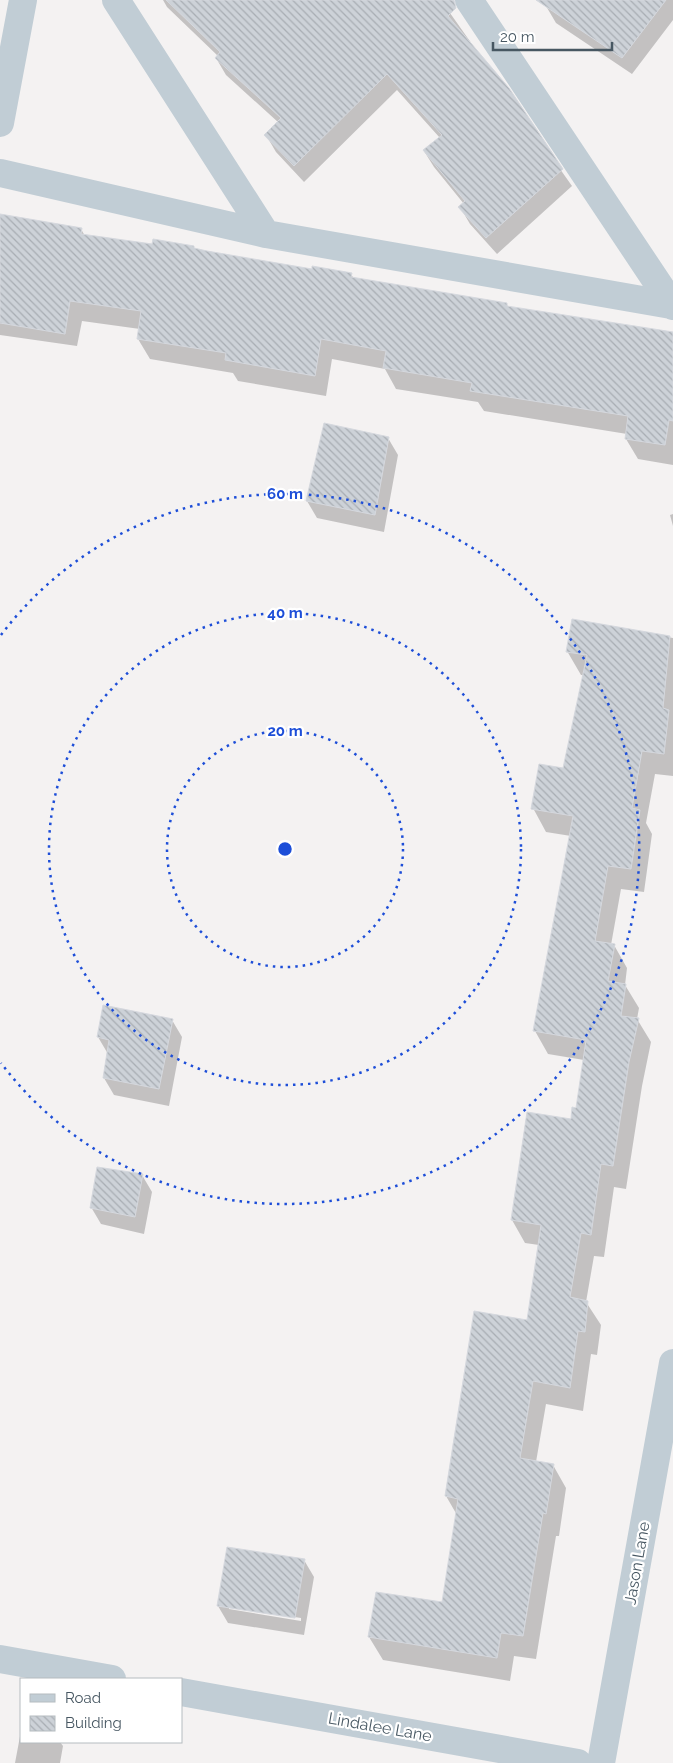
<svg xmlns="http://www.w3.org/2000/svg" width="673" height="1763" font-family="Raleway,sans-serif">
	<defs>
		<pattern id="building-back-hatch" width="6" height="6" patternUnits="userSpaceOnUse" patternTransform="scale(1.25)"><rect width="6" height="6" fill="#cdd2d8"/><path d="M-1 5l2 2M0 0l6 6M5-1l2 2" fill="none" stroke="#a8adb3"/></pattern>
	</defs>
	<rect width="100%" height="100%" fill="#f4f2f2"/>
	<path fill="#0003" fill-rule="evenodd" d="M 163,0 L 438,0 L 450,13 L 572,186 L 497,254 L 470,224 L 460,207 L 464,204 L 434,167 L 424,151 L 440,138 L 397,90 L 304,182 L 276,152 L 266,135 L 279,123 L 226,75 L 216,58 L 218,56 L 167,7 Z
		M 550,0 L 673,0 L 673,20 L 632,74 L 556,23 L 546,6 Z
		M 0,215 L 81,229 L 85,236 L 153,246 L 154,241 L 313,271 L 351,274 L 354,279 L 507,304 L 508,307 L 673,334 L 673,465 L 638,459 L 626,439 L 627,434 L 484,411 L 478,402 L 396,389 L 385,369 L 332,359 L 326,396 L 238,381 L 233,373 L 150,359 L 138,339 L 140,329 L 82,321 L 77,346 L 0,335 Z
		M 388,438 L 398,455 L 384,532 L 317,518 L 307,501 Z
		M 673,514 L 673,526 L 670,515 Z
		M 573,620 L 673,638 L 673,776 L 655,774 L 646,823 L 652,834 L 644,892 L 621,889 L 611,945 L 614,945 L 627,968 L 625,985 L 639,1008 L 637,1019 L 651,1042 L 642,1086 L 626,1189 L 614,1187 L 604,1257 L 594,1256 L 586,1302 L 601,1325 L 597,1355 L 591,1354 L 583,1411 L 546,1404 L 536,1462 L 553,1465 L 566,1488 L 559,1536 L 556,1536 L 536,1659 L 514,1656 L 510,1681 L 383,1660 L 369,1637 L 443,1603 L 457,1515 L 446,1496 L 528,1321 L 539,1245 L 525,1243 L 512,1220 L 577,1110 L 584,1060 L 548,1054 L 535,1031 L 571,836 L 546,832 L 533,808 L 564,770 L 584,675 L 581,675 L 567,651 Z
		M 172,1020 L 182,1037 L 169,1106 L 114,1095 L 104,1078 L 108,1054 L 98,1037 Z
		M 142,1175 L 152,1192 L 144,1234 L 101,1224 L 91,1207 Z
		M 304,1560 L 314,1577 L 304,1635 L 228,1623 L 218,1606 ZM 229,1607 L 301,1618 L 301,1621 L 229,1609 Z
		M 21,1731 L 21,1742 L 60,1742 L 63,1746 L 60,1763 L 15,1763 Z"/>
	<path fill="url(#building-back-hatch)" stroke="#d5d8de" d="M 166,0 L 454,0 L 456,8 L 448,16 L 509,88 L 563,169 L 486,238 L 458,207 L 465,201 L 423,150 L 442,135 L 387,74 L 294,166 L 264,135 L 281,118 L 215,58 L 220,52 Z
		M 536,0 L 666,0 L 622,58 Z
		M 0,214 L 82,228 L 81,234 L 152,244 L 153,239 L 194,246 L 194,248 L 207,251 L 312,269 L 312,266 L 352,273 L 351,277 L 507,303 L 507,306 L 673,332 L 673,421 L 669,420 L 665,445 L 625,439 L 628,416 L 470,391 L 472,383 L 383,368 L 386,351 L 321,339 L 315,376 L 225,360 L 226,353 L 137,339 L 141,311 L 70,301 L 65,334 L 0,323 Z
		M 324,423 L 389,437 L 375,515 L 306,501 Z
		M 572,619 L 670,636 L 663,708 L 669,710 L 664,754 L 642,751 L 632,808 L 640,810 L 631,869 L 608,866 L 595,941 L 615,944 L 608,981 L 626,984 L 621,1016 L 639,1018 L 629,1062 L 613,1166 L 601,1164 L 591,1235 L 581,1233 L 570,1297 L 588,1301 L 585,1332 L 578,1331 L 570,1388 L 533,1381 L 520,1458 L 554,1464 L 546,1514 L 543,1513 L 523,1636 L 501,1633 L 497,1658 L 368,1637 L 376,1592 L 442,1602 L 458,1499 L 445,1496 L 474,1311 L 527,1320 L 541,1225 L 511,1220 L 527,1112 L 571,1119 L 572,1107 L 576,1108 L 586,1040 L 533,1031 L 573,816 L 531,809 L 539,764 L 563,768 L 587,655 L 566,652 Z
		M 103,1005 L 173,1019 L 159,1089 L 103,1078 L 109,1040 L 97,1037 Z
		M 97,1167 L 143,1174 L 135,1217 L 90,1208 Z
		M 227,1547 L 305,1559 L 295,1618 L 217,1606 Z"/>
	<g fill="none" stroke-linecap="round" stroke-linejoin="round">
		<path stroke="#c1cdd5" stroke-width="28" d="M 116,0 L 266,234 L 671,305
			M 469,0 L 673,306
			M 0,123 L 23,0
			M 0,173 L 266,234
			M 0,1659 L 112,1679
			M 181,1692 L 578,1763
			M 601,1763 L 673,1363"/>
	</g>
	<g fill="none" stroke="#1d4ed8" stroke-width="2.5" stroke-dasharray="2.5 5">
		<circle cx="285" cy="849" r="118"/>
		<circle cx="285" cy="849" r="236"/>
		<path d="M1 635A355 355 0 1 1 1 1063"/>
	</g>
	<g text-anchor="middle" dominant-baseline="central" stroke-width="4.5" stroke-linejoin="round" paint-order="stroke">
		<g font-size="16" fill="#475762" stroke="#fff">
			<text transform="translate(637 1563) rotate(-80)">Jason Lane</text>
			<text transform="translate(380 1727) rotate(10)">Lindalee Lane</text>
		</g>
	</g>
	<circle cx="285" cy="849" r="8" fill="#1d4ed8" stroke="#fff" stroke-width="2.5"/>
	<g font-size="15" text-anchor="middle" font-weight="bold" fill="#1d4ed8" stroke="#fff" stroke-width="4.5" stroke-linejoin="round" paint-order="stroke">
		<text x="285" y="499">60 m</text>
		<text x="285" y="618">40 m</text>
		<text x="285" y="736">20 m</text>
	</g>
	<rect x="20" y="1678" width="162" height="65" fill="#ffffff" stroke="#b5bcc0"/>
	<rect x="30" y="1694" width="25" height="8" fill="#c1cdd5" stroke="#b5bcc0"/>
	<text x="65" y="1703" font-size="15" fill="#475762">Road</text>
	<rect x="30" y="1716" width="25" height="15" fill="url(#building-back-hatch)" stroke="#b5bcc0"/>
	<text x="65" y="1728" font-size="15" fill="#475762">Building</text>
	<path d="M493 42v8h119v-8" fill="none" stroke="#475762" stroke-width="2.5"/>
	<text x="500" y="42" font-size="15" fill="#475762" stroke="#ffffff" stroke-width="4" paint-order="stroke">20 m</text>
</svg>
